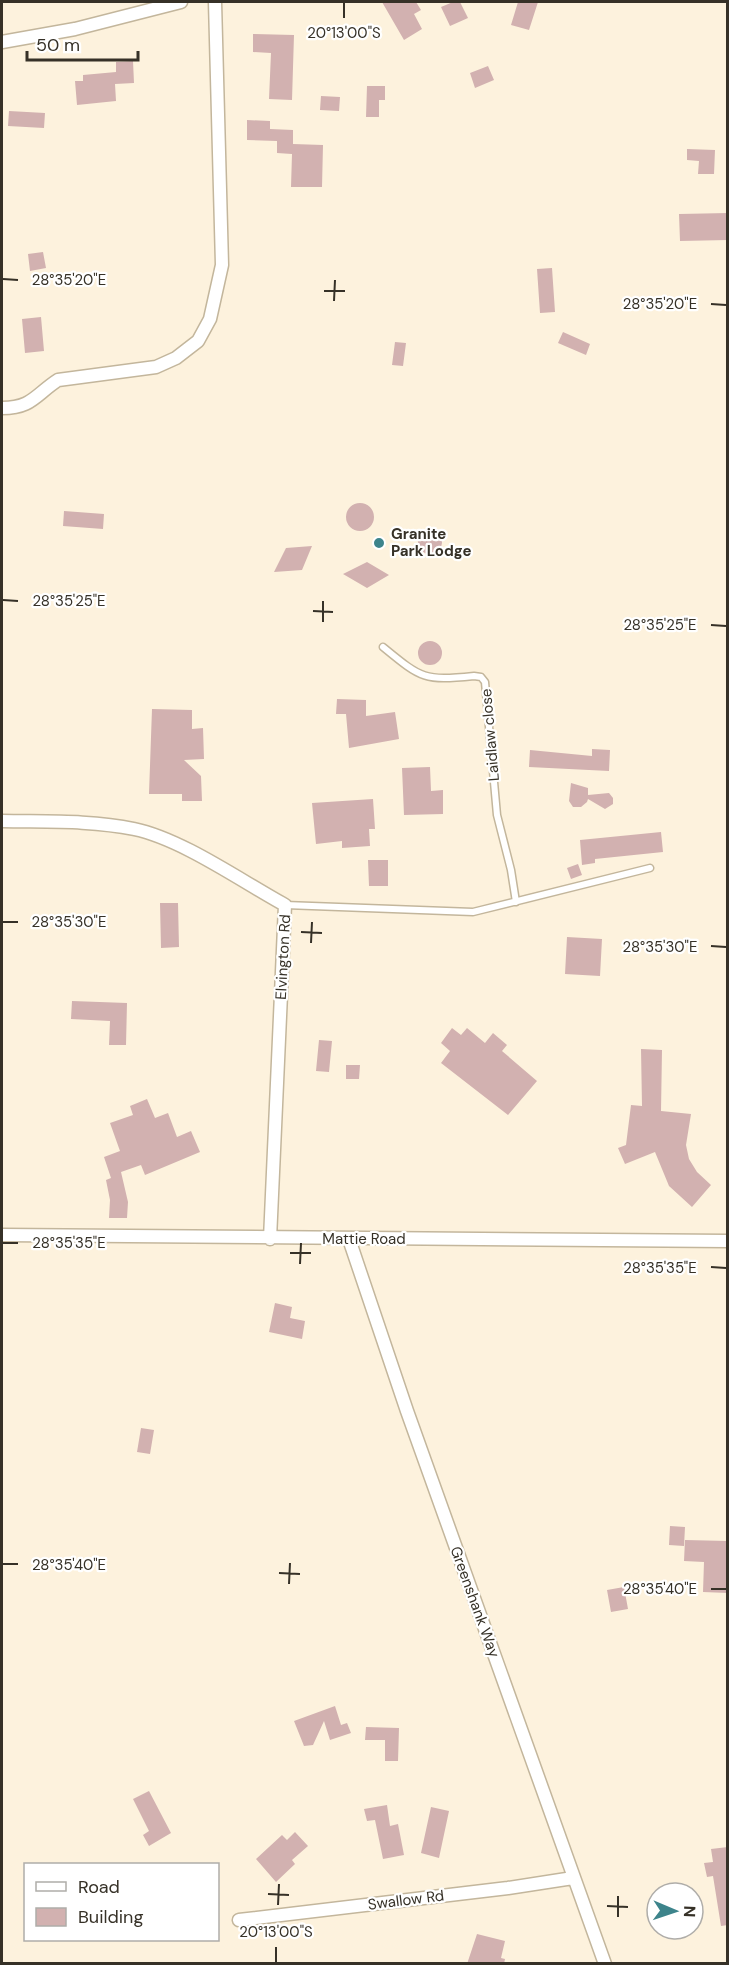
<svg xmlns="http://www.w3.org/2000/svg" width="729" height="1965" font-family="'DM Sans',sans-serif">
	<rect width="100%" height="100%" fill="#fdf2dd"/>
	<path fill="#d2b1b0" d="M 382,2 L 416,2 L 421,10 L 414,14 L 422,29 L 404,40 Z
		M 453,2 L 460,2 L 468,18 L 450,26 L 441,7 Z
		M 518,2 L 538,2 L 529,30 L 511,25 Z
		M 253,34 L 294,35 L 292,100 L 269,99 L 271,53 L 253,52 Z
		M 133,61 L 134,83 L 115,84 L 116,101 L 77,105 L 75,81 L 83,81 L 83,75 L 116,72 L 116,62 Z
		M 488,66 L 494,80 L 475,88 L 470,73 Z
		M 367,86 L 385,86 L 385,100 L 379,100 L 379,117 L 366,117 Z
		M 321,96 L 340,97 L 339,111 L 320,110 Z
		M 9,111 L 45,113 L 44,128 L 8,126 Z
		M 247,120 L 270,121 L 270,129 L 293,130 L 293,144 L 323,145 L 322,187 L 291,187 L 292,154 L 277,153 L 277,141 L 247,140 Z
		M 687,149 L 715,150 L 714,174 L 698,174 L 699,161 L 687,160 Z
		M 728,213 L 728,240 L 680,241 L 679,214 Z
		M 43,252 L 46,268 L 30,271 L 28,254 Z
		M 552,268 L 555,312 L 540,313 L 537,269 Z
		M 41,317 L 44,351 L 25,353 L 22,319 Z
		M 563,332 L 590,344 L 586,355 L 558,343 Z
		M 395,342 L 406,343 L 403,366 L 392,365 Z
		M346 517a14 14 0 1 1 28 0a14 14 0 1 1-28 0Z
		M 64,511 L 104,514 L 103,529 L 63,526 Z
		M418 542a12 12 0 1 1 24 0a12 12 0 1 1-24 0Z
		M 312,546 L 302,570 L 274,572 L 286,548 Z
		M 367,562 L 389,575 L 367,588 L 343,574 Z
		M418 653a12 12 0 1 1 24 0a12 12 0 1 1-24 0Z
		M 337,699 L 366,700 L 366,716 L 395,712 L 399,739 L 349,748 L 346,714 L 336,714 Z
		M 152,709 L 192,710 L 192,729 L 203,728 L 204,759 L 184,760 L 201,776 L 202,801 L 182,801 L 182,794 L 149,794 Z
		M 592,749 L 610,750 L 609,771 L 529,767 L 530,750 L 592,756 Z
		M 430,767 L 431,791 L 443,790 L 443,814 L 404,815 L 402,768 Z
		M 571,783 L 588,788 L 588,795 L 609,793 L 613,798 L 613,804 L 605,809 L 588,799 L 587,802 L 581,807 L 573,807 L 569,801 Z
		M 373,799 L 375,829 L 369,829 L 370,846 L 342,848 L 342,841 L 316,844 L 312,803 Z
		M 661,832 L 663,852 L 595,859 L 595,863 L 582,865 L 580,840 Z
		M 368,860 L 388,860 L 388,886 L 369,886 Z
		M 578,864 L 582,875 L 571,879 L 567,868 Z
		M 160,903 L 178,903 L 179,947 L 161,948 Z
		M 567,937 L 602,939 L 600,976 L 565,974 Z
		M 72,1001 L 127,1003 L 126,1045 L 109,1045 L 110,1021 L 71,1019 Z
		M 452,1028 L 461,1035 L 467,1028 L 485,1043 L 493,1033 L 507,1045 L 502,1051 L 537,1081 L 508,1115 L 441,1063 L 450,1051 L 441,1043 Z
		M 319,1040 L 332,1041 L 329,1072 L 316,1071 Z
		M 641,1049 L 662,1050 L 661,1111 L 691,1114 L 686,1145 L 689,1159 L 697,1172 L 711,1185 L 692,1207 L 669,1186 L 655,1152 L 625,1164 L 618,1148 L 626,1145 L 631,1105 L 642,1106 Z
		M 346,1065 L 360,1065 L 359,1079 L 346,1079 Z
		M 147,1099 L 155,1118 L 168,1113 L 177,1137 L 191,1131 L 200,1152 L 145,1175 L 141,1165 L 121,1172 L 128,1202 L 127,1218 L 109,1218 L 110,1200 L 106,1180 L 111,1178 L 104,1157 L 120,1151 L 110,1123 L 133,1115 L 130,1106 Z
		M 275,1303 L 292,1307 L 290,1318 L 305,1321 L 302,1339 L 269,1332 Z
		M 141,1428 L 154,1430 L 150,1454 L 137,1452 Z
		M 670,1526 L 685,1527 L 684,1546 L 669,1545 Z
		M 685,1540 L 728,1541 L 728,1593 L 703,1592 L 704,1562 L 684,1561 Z
		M 624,1587 L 628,1609 L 611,1612 L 607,1590 Z
		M 335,1706 L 341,1725 L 347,1723 L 351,1733 L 330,1740 L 324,1721 L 313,1745 L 304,1746 L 294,1721 Z
		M 366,1727 L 399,1728 L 398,1761 L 385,1761 L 385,1740 L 365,1740 Z
		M 149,1791 L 171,1833 L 149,1846 L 143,1835 L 149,1831 L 133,1799 Z
		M 387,1805 L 390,1826 L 398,1824 L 404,1855 L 383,1859 L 375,1820 L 367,1821 L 364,1809 Z
		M 431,1807 L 449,1811 L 439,1858 L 421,1853 Z
		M 295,1832 L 308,1846 L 292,1860 L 295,1864 L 276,1882 L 256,1859 L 282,1835 L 287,1840 Z
		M 728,1847 L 728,1925 L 721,1926 L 713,1876 L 707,1877 L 704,1863 L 713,1862 L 711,1849 Z
		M 477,1934 L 505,1941 L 501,1958 L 505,1959 L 504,1964 L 467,1964 Z"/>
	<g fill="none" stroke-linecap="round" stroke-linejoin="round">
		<defs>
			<path id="service" d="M 383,647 C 422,679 424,681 474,676 L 481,677 L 485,682 L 497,815 L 511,870 L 516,902
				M 285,905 L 473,912 L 650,868"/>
			<path id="minor" d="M 2,42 L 75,29 L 181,2
				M 2,408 C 32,408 35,395 58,380 L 156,367 L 176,358 L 198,341 L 210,319 L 222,265 L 215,2
				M 2,821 C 45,822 91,820 134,829 C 182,839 241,881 285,905 L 270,1239
				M 2,1235 L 728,1241
				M 349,1239 L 407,1411 L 605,1964
				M 239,1920 L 508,1888 L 573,1878"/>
		</defs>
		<use href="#service" stroke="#c3b69c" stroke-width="9"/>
		<use href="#minor" stroke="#c3b69c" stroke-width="15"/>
		<use href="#service" stroke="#fff" stroke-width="6"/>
		<use href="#minor" stroke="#fff" stroke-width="12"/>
	</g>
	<path fill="none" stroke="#363127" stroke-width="2" d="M 344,18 L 344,3M 3,279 L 18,280M 324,291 L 345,291M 334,301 L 335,280M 711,304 L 726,305M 3,600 L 18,601M 313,611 L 333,612M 323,622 L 323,601M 711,625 L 726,626M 3,922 L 18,922M 301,932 L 322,933M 311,943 L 312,922M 711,946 L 726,947M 3,1243 L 18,1243M 290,1253 L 311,1253M 300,1264 L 301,1243M 711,1267 L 726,1268M 3,1564 L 18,1564M 279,1573 L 300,1574M 289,1584 L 290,1563M 711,1589 L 726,1589M 268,1894 L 289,1895M 278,1905 L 279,1884M 607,1906 L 628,1907M 618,1917 L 618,1896M 276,1962 L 276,1947"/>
	<circle fill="#3d848b" stroke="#fff" stroke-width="2" cx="379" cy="543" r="6"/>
	<g text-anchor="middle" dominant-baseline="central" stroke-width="4.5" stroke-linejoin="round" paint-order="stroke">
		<g font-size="15" font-weight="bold" fill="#363127" stroke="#fff" text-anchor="start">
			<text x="391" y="534">Granite<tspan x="391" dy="17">Park Lodge</tspan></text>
		</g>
		<g font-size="15" fill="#363127" stroke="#fff">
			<text transform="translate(490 735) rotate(-95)">Laidlaw close</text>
			<text transform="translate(283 957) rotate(-87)">Elvington Rd</text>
			<text x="364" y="1239">Mattie Road</text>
			<text transform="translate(475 1602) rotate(70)">Greenshank Way</text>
			<text transform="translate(406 1900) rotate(-7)">Swallow Rd</text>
		</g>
	</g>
	<g font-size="15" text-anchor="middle" fill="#363127" stroke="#fff" stroke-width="4.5" stroke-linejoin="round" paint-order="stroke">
		<text x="344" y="38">20°13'00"S</text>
		<text x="69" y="285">28°35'20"E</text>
		<text x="660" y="309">28°35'20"E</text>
		<text x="69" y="606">28°35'25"E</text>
		<text x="660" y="630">28°35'25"E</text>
		<text x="69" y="927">28°35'30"E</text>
		<text x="660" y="952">28°35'30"E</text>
		<text x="69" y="1248">28°35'35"E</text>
		<text x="660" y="1273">28°35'35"E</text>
		<text x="69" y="1570">28°35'40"E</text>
		<text x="660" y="1594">28°35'40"E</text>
		<text x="276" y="1937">20°13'00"S</text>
	</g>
	<rect width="729" height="1965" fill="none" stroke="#363127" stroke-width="6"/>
	<rect x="24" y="1863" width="195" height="78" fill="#ffffff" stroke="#afada9" stroke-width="1.5"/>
	<rect x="36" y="1882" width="30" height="9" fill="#ffffff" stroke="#afada9" stroke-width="1.5"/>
	<text x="78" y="1893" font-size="18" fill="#363127">Road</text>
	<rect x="36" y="1908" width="30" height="18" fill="#d2b1b0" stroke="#afada9" stroke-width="1.5"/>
	<text x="78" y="1923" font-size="18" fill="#363127">Building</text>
	<g transform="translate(675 1911) rotate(92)"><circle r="28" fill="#ffffff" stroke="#afada9" stroke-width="1.5"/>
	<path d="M0-4.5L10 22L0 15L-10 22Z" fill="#3d848b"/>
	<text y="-9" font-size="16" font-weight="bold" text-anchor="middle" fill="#363127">N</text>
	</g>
	<path d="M27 51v9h111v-9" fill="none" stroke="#363127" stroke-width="3"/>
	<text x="36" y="51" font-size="18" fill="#363127" stroke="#ffffff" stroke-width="4.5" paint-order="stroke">50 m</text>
</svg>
